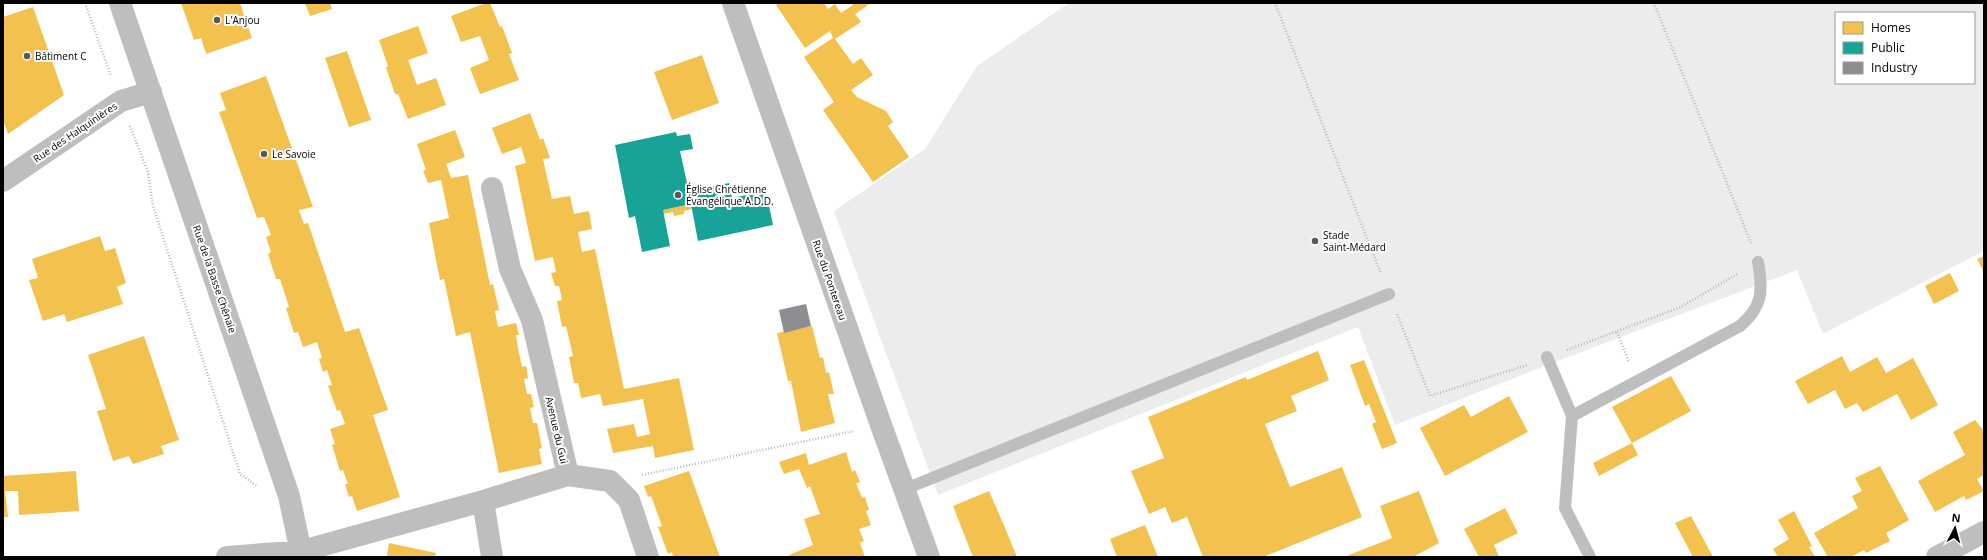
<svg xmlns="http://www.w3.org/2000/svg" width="1987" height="560" font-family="'Open Sans',sans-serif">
	<rect width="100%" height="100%" fill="#fff"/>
	<path fill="#ececec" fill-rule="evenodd" d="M 1069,3 L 1984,3 L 1984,251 L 1823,334 L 1797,270 L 1550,364 L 1395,425 L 1358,327 L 938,495 L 834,211 L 925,149 L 977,66 ZM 1836,13 L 1974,13 L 1974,83 L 1836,83 Z"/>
	<path fill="#f2c14e" d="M 181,3 L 240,3 L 252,38 L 206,54 L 201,38 L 194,40 Z
		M 305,3 L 330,3 L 332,9 L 310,16 Z
		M 486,3 L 490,3 L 500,27 L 502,26 L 512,53 L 509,54 L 519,80 L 480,94 L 470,68 L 489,60 L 480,36 L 461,42 L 451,16 Z
		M 780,3 L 824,3 L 828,9 L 835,4 L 841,13 L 853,5 L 851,3 L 871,3 L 855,14 L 861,22 L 835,39 L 853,64 L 861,58 L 873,75 L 851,90 L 857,97 L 886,111 L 893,122 L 888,126 L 909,157 L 873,182 L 823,110 L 834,102 L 804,57 L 833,38 L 830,31 L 805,48 L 776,5 Z
		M 33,7 L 64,95 L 8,134 L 3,120 L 3,17 Z
		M 418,26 L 428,53 L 408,60 L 417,85 L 436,78 L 446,105 L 408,119 L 398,94 L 395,94 L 391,82 L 386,68 L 388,66 L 379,40 Z
		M 347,51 L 371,120 L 349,127 L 325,58 Z
		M 702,55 L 719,103 L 672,120 L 654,72 Z
		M 266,76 L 313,207 L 299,210 L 304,224 L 308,223 L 345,332 L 359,328 L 388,410 L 373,415 L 400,497 L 357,511 L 352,496 L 349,497 L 345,484 L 348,484 L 343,470 L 340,471 L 332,445 L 335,444 L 330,429 L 345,424 L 340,410 L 337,411 L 328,386 L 332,385 L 327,370 L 323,372 L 319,359 L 322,358 L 317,342 L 303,347 L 298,332 L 294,333 L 286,308 L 289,307 L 280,279 L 276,279 L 268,254 L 271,252 L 266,237 L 271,235 L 264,217 L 257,218 L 219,112 L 226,110 L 220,93 Z
		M 530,113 L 540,140 L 543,138 L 550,158 L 543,159 L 552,199 L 570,196 L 574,214 L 589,211 L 592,229 L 578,232 L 582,252 L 595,249 L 624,389 L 679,378 L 694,450 L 655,458 L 653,446 L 613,453 L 607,429 L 634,424 L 637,437 L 650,434 L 643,399 L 603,406 L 600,394 L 581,398 L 578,383 L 574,383 L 569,357 L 573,356 L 566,326 L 562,327 L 557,301 L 562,300 L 559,286 L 555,286 L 551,273 L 556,272 L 553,257 L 535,261 L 527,224 L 515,166 L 526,163 L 521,147 L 502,154 L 492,128 Z
		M 455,130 L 465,157 L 446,164 L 451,178 L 468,175 L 490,285 L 493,284 L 499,310 L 495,311 L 498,327 L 516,323 L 519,335 L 516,335 L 518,348 L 522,367 L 526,366 L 528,378 L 524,379 L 527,394 L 531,394 L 534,407 L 530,408 L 533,423 L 537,423 L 542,448 L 539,449 L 542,464 L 499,473 L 470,332 L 456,336 L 444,279 L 440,280 L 436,260 L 429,223 L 449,218 L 441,180 L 428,183 L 423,171 L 426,170 L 417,144 Z
		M 691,204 L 692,209 L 684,211 L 684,214 L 674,216 L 673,212 L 663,214 L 663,210 Z
		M 100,236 L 105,251 L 115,248 L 126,283 L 117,287 L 123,304 L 67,322 L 64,314 L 43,321 L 29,280 L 38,278 L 32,259 Z
		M 1984,256 L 1984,272 L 1977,259 Z
		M 1950,273 L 1959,291 L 1934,304 L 1925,286 Z
		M 812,326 L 820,358 L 823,357 L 826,373 L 829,372 L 834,394 L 828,394 L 835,423 L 801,432 L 791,381 L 788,381 L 777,333 Z
		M 144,336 L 179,440 L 161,446 L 164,454 L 133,464 L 129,456 L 113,461 L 97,411 L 106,409 L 88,355 Z
		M 1318,351 L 1329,380 L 1291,396 L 1297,411 L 1265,424 L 1290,487 L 1342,467 L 1362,517 L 1263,557 L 1203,557 L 1187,517 L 1172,523 L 1165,507 L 1149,514 L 1131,471 L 1164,458 L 1148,417 L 1246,377 L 1247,380 Z
		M 1842,356 L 1850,372 L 1877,357 L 1886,373 L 1913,358 L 1938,405 L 1911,420 L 1897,394 L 1863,412 L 1857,403 L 1845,409 L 1835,390 L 1808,404 L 1795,381 Z
		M 1364,360 L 1397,443 L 1382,449 L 1372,424 L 1376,422 L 1369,404 L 1365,406 L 1350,365 Z
		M 1671,376 L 1691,411 L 1632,443 L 1612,407 Z
		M 1509,396 L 1528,432 L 1445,476 L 1420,428 L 1464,405 L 1471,417 Z
		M 1975,420 L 1984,431 L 1984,475 L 1977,479 L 1984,491 L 1966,500 L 1964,496 L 1935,512 L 1918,481 L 1965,455 L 1953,432 Z
		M 1632,443 L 1638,455 L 1599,476 L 1593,463 Z
		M 846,452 L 852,472 L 855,470 L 860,482 L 856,483 L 862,498 L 865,497 L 869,510 L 866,511 L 871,525 L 859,529 L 864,541 L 860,543 L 865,557 L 790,557 L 789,555 L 813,545 L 804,519 L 820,514 L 810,486 L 807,488 L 799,469 L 784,474 L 779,462 L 806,453 L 809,465 Z
		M 1880,466 L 1909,520 L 1886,533 L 1890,541 L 1866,553 L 1864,550 L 1851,557 L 1828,557 L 1814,533 L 1858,508 L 1852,496 L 1862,491 L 1855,478 Z
		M 76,471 L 79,511 L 19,515 L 18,491 L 5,491 L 8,517 L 3,517 L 3,476 Z
		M 689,471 L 708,524 L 720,557 L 673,557 L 672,552 L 668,554 L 658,527 L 662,526 L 651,496 L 648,497 L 644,486 Z
		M 989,491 L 1003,523 L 1017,557 L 973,557 L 953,506 Z
		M 1419,491 L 1439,543 L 1413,557 L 1344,557 L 1392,538 L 1380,506 Z
		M 1505,508 L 1518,533 L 1494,545 L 1499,557 L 1479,557 L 1464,529 Z
		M 1794,511 L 1812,546 L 1809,547 L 1815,557 L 1778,557 L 1773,549 L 1789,539 L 1778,520 Z
		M 1691,516 L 1713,557 L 1693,557 L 1675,523 Z
		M 1145,525 L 1158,557 L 1117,557 L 1110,539 Z
		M 389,543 L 436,553 L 435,557 L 390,557 L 387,556 Z"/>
	<path fill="#17a398" d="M 676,132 L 677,136 L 690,134 L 693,149 L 680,151 L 689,192 L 729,183 L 732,198 L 766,191 L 773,225 L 698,241 L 691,204 L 663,210 L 670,246 L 642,252 L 635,216 L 629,218 L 615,145 Z"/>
	<path fill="#8d8d92" d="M 806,304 L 811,326 L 784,333 L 779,310 Z"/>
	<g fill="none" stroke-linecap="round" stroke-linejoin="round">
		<path stroke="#b9b9b9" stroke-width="2.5" stroke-dasharray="1 2" stroke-linecap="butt" d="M 85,3 L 111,76
			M 1275,3 L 1381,274
			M 1654,3 L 1751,243
			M 130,126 L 149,175
			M 148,174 L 153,206 L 240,474 L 257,486
			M 1397,314 L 1430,396 L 1527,365
			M 1617,332 L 1629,362
			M 1567,350 L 1681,307 L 1739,273
			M 642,475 L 854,431"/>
		<path stroke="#bebebe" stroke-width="12" d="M 1547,357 L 1572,416
			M 905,489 L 1389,294
			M 1590,557 L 1565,508 L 1572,416 L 1740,326 C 1763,307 1763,290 1758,262"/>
		<path stroke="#bebebe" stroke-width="22" d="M 120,3 L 289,496 L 302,557
			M 733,3 L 881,425 L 929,557
			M 3,181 L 121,101 L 151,92
			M 568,475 L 610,481 L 629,500 L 648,557
			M 483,501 L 492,557
			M 227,557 L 302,551 L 483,501 L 568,475 L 532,320 L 510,269 L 492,188
			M 1937,557 L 1984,532"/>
	</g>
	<g fill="#595959" stroke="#fff" stroke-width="1.5">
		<circle cx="217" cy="20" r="4"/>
		<circle cx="27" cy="56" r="4"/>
		<circle cx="264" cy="154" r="4"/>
		<circle cx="678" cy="195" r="4"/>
		<circle cx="1315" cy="241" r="4"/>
	</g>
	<g text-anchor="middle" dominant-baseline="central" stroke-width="4" stroke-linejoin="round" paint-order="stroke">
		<g font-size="10" fill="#000" stroke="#fff" text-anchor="start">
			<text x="225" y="20">L'Anjou</text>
			<text x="35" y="56">Bâtiment C</text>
			<text x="272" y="154">Le Savoie</text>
			<text x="686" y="189">Église Chrétienne<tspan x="686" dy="12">Évangélique A.D.D.</tspan></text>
			<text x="1323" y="235">Stade<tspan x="1323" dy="12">Saint-Médard</tspan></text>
		</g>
		<g font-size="10" fill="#000" stroke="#fff">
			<text transform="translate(75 132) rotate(-34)">Rue des Halquinières</text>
			<text transform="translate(215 279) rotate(71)">Rue de la Basse Chênaie</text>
			<text transform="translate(830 280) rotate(71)">Rue du Pontereau</text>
			<text transform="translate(557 430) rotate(77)">Avenue du Gui</text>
		</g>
	</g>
	<rect width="1987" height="560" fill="none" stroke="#000000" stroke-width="8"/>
	<rect x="1835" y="12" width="140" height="72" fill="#ffffff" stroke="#999999"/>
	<rect x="1843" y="22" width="20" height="12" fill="#f2c14e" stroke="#999999"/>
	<text x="1871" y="32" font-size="12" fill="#000000">Homes</text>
	<rect x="1843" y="42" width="20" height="12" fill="#17a398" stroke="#999999"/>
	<text x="1871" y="52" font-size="12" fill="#000000">Public</text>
	<rect x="1843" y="62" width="20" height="12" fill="#8d8d92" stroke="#999999"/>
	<text x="1871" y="72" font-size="12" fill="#000000">Industry</text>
	<g transform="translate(1955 528) rotate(6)" stroke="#ffffff" stroke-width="3" paint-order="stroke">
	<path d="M0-3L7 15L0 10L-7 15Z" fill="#000000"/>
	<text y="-6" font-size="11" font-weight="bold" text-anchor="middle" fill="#000000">N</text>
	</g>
</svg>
